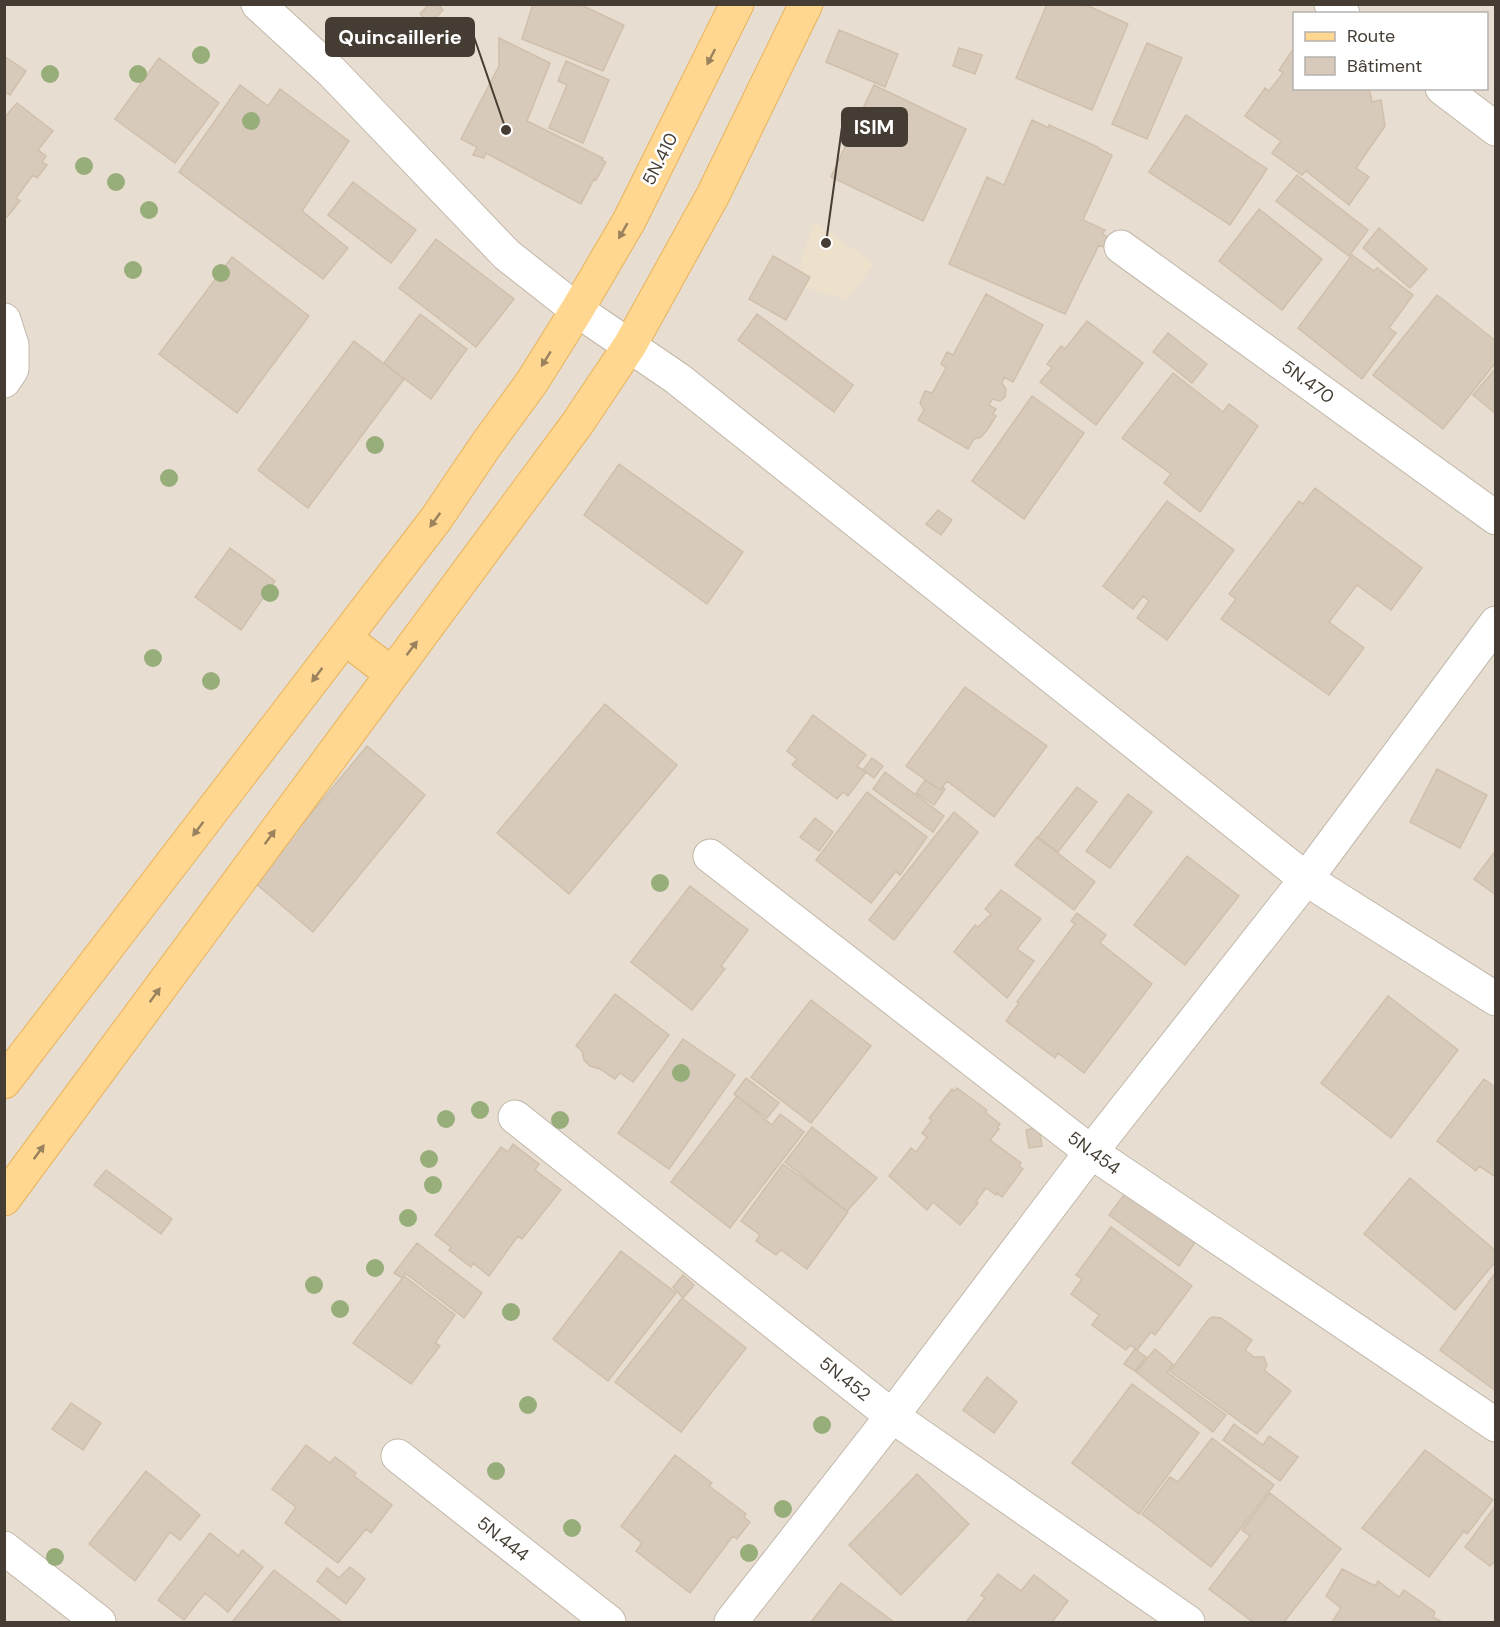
<svg xmlns="http://www.w3.org/2000/svg" width="1500" height="1627" font-family="'DM Sans',sans-serif">
	<rect width="100%" height="100%" fill="#f3ede3"/>
	<path fill="#e7ded1" fill-rule="evenodd" d="M 5,5 L 1495,5 L 1495,1622 L 5,1622 ZM 1294,14 L 1486,14 L 1486,88 L 1294,88 Z"/>
	<path fill="#ede1cc" d="M 814,221 L 874,264 L 847,300 L 794,284 Z"/>
	<path fill="#d8cabb" stroke="#d0bfab" stroke-width="1.5" d="M 429,4 L 438,4 L 443,10 L 430,24 L 420,14 Z
		M 533,4 L 579,4 L 624,25 L 603,71 L 522,39 Z
		M 1047,4 L 1084,4 L 1128,24 L 1092,110 L 1016,78 Z
		M 839,30 L 898,54 L 885,87 L 826,62 Z
		M 499,38 L 550,63 L 527,121 L 603,158 L 602,160 L 606,162 L 596,180 L 594,179 L 581,204 L 486,153 L 484,158 L 473,155 L 477,147 L 461,139 L 499,66 Z
		M 1147,43 L 1182,58 L 1147,139 L 1112,124 Z
		M 959,48 L 982,55 L 975,74 L 953,66 Z
		M 1292,51 L 1294,53 L 1294,88 L 1369,88 L 1372,102 L 1381,100 L 1385,126 L 1356,168 L 1369,177 L 1349,205 L 1306,171 L 1302,175 L 1272,153 L 1281,141 L 1245,116 L 1265,88 L 1269,91 L 1283,73 L 1279,70 Z
		M 4,56 L 26,71 L 10,95 L 4,92 Z
		M 159,58 L 219,103 L 175,163 L 115,119 Z
		M 566,61 L 609,80 L 583,143 L 549,128 L 567,85 L 558,81 Z
		M 240,85 L 268,106 L 280,89 L 349,141 L 302,211 L 348,248 L 323,279 L 179,172 Z
		M 874,85 L 966,129 L 923,221 L 831,177 Z
		M 17,103 L 53,131 L 38,150 L 46,156 L 42,162 L 47,165 L 37,178 L 33,175 L 16,198 L 20,201 L 7,217 L 4,215 L 4,118 Z
		M 1186,115 L 1267,169 L 1230,225 L 1149,172 Z
		M 1032,120 L 1049,128 L 1049,125 L 1098,147 L 1098,148 L 1112,155 L 1083,220 L 1105,230 L 1102,234 L 1110,238 L 1106,248 L 1099,245 L 1065,314 L 949,264 L 987,177 L 1004,185 Z
		M 1297,175 L 1368,230 L 1349,256 L 1276,201 Z
		M 353,182 L 416,230 L 391,263 L 328,215 Z
		M 1259,209 L 1322,259 L 1282,310 L 1219,261 Z
		M 1379,228 L 1427,269 L 1410,288 L 1363,248 Z
		M 436,239 L 514,299 L 476,347 L 399,288 Z
		M 1352,255 L 1374,271 L 1377,268 L 1413,295 L 1389,328 L 1396,333 L 1362,379 L 1298,328 Z
		M 773,256 L 810,277 L 786,320 L 749,299 Z
		M 232,257 L 309,316 L 237,413 L 159,354 Z
		M 986,294 L 1043,325 L 1013,382 L 1004,377 L 1002,383 L 1006,389 L 1005,397 L 1000,401 L 992,399 L 989,405 L 996,409 L 993,414 L 996,416 L 988,429 L 981,437 L 974,439 L 968,449 L 918,420 L 924,410 L 920,403 L 925,391 L 932,393 L 946,368 L 941,364 L 947,352 L 953,355 Z
		M 1437,295 L 1496,341 L 1496,362 L 1443,429 L 1373,375 Z
		M 420,314 L 467,349 L 431,399 L 384,363 Z
		M 757,314 L 853,385 L 834,412 L 738,340 Z
		M 1087,321 L 1143,363 L 1096,425 L 1040,382 L 1052,368 L 1047,364 L 1061,346 L 1065,349 Z
		M 1168,333 L 1207,364 L 1192,383 L 1153,352 Z
		M 354,341 L 404,379 L 308,508 L 258,470 Z
		M 1496,368 L 1496,414 L 1473,395 Z
		M 1173,373 L 1223,412 L 1229,404 L 1258,426 L 1200,512 L 1164,483 L 1171,474 L 1122,438 Z
		M 1032,396 L 1084,433 L 1024,519 L 972,481 Z
		M 619,464 L 743,552 L 707,604 L 584,515 Z
		M 1315,488 L 1422,568 L 1391,610 L 1357,585 L 1329,622 L 1364,648 L 1329,695 L 1221,619 L 1236,599 L 1229,594 L 1299,501 L 1303,504 Z
		M 1167,501 L 1234,550 L 1167,640 L 1137,618 L 1149,601 L 1143,596 L 1133,609 L 1103,586 Z
		M 938,510 L 952,520 L 941,535 L 926,524 Z
		M 230,548 L 275,581 L 241,630 L 195,597 Z
		M 965,687 L 1047,746 L 994,817 L 947,781 L 940,790 L 906,766 Z
		M 605,704 L 677,765 L 569,894 L 497,833 Z
		M 813,715 L 866,755 L 857,766 L 866,772 L 848,796 L 843,792 L 837,799 L 792,765 L 797,759 L 787,751 Z
		M 367,746 L 425,795 L 313,932 L 254,882 Z
		M 872,758 L 883,766 L 874,778 L 863,770 Z
		M 1437,769 L 1487,795 L 1460,848 L 1410,822 Z
		M 885,772 L 944,816 L 933,832 L 873,789 Z
		M 925,780 L 940,790 L 943,787 L 945,789 L 934,805 L 916,793 Z
		M 1077,787 L 1097,802 L 1058,852 L 1038,837 Z
		M 867,792 L 927,837 L 900,875 L 896,871 L 871,903 L 816,860 Z
		M 1128,794 L 1152,812 L 1110,868 L 1086,851 Z
		M 954,812 L 978,832 L 894,940 L 869,920 Z
		M 815,818 L 833,832 L 819,851 L 800,837 Z
		M 1037,837 L 1095,882 L 1074,910 L 1015,865 Z
		M 1496,850 L 1496,895 L 1474,879 Z
		M 1187,856 L 1239,896 L 1185,965 L 1134,925 Z
		M 690,886 L 748,930 L 721,966 L 725,969 L 692,1010 L 631,962 Z
		M 1001,890 L 1041,919 L 1017,949 L 1034,961 L 1007,998 L 954,952 L 975,925 L 978,927 L 991,914 L 985,909 Z
		M 1077,913 L 1106,935 L 1100,943 L 1152,984 L 1084,1073 L 1058,1053 L 1055,1058 L 1006,1021 L 1019,1003 L 1017,1002 L 1075,924 L 1071,921 Z
		M 615,994 L 669,1035 L 633,1082 L 620,1073 L 615,1079 L 600,1069 L 590,1066 L 584,1060 L 582,1051 L 576,1046 Z
		M 1388,996 L 1458,1050 L 1391,1138 L 1321,1083 Z
		M 811,1000 L 871,1046 L 811,1123 L 751,1077 Z
		M 683,1039 L 735,1075 L 669,1169 L 618,1133 Z
		M 746,1078 L 779,1103 L 767,1118 L 734,1094 Z
		M 1484,1079 L 1496,1088 L 1496,1177 L 1479,1166 L 1476,1171 L 1437,1141 Z
		M 957,1088 L 987,1110 L 985,1112 L 1000,1124 L 997,1128 L 999,1129 L 990,1140 L 1021,1163 L 1019,1166 L 1023,1169 L 1002,1197 L 997,1193 L 996,1195 L 986,1188 L 976,1201 L 978,1203 L 960,1225 L 933,1202 L 927,1210 L 889,1176 L 911,1148 L 916,1152 L 927,1137 L 922,1133 L 932,1120 L 929,1118 L 952,1089 L 954,1091 Z
		M 737,1096 L 772,1125 L 780,1114 L 804,1132 L 730,1228 L 671,1182 Z
		M 812,1127 L 877,1178 L 847,1211 L 785,1162 Z
		M 1039,1127 L 1042,1146 L 1029,1148 L 1026,1130 Z
		M 513,1144 L 539,1164 L 535,1170 L 561,1190 L 522,1239 L 518,1236 L 489,1276 L 473,1263 L 471,1267 L 449,1250 L 451,1247 L 435,1235 L 501,1147 L 508,1152 Z
		M 783,1164 L 848,1212 L 807,1269 L 781,1250 L 776,1255 L 756,1241 L 760,1235 L 741,1221 Z
		M 106,1170 L 172,1219 L 161,1234 L 94,1185 Z
		M 1410,1178 L 1496,1251 L 1496,1261 L 1455,1310 L 1364,1234 Z
		M 1129,1188 L 1198,1238 L 1179,1266 L 1109,1215 Z
		M 1111,1227 L 1192,1286 L 1155,1335 L 1151,1332 L 1137,1350 L 1130,1345 L 1126,1350 L 1092,1325 L 1099,1315 L 1071,1294 L 1082,1279 L 1076,1275 Z
		M 417,1243 L 482,1293 L 464,1318 L 405,1273 L 402,1278 L 394,1273 Z
		M 621,1251 L 676,1293 L 608,1381 L 553,1339 Z
		M 1496,1272 L 1496,1391 L 1440,1350 Z
		M 683,1275 L 694,1285 L 683,1298 L 673,1287 Z
		M 404,1276 L 455,1315 L 435,1343 L 440,1346 L 411,1384 L 353,1343 Z
		M 682,1298 L 746,1348 L 681,1432 L 615,1382 Z
		M 1213,1317 L 1221,1318 L 1252,1340 L 1245,1350 L 1254,1357 L 1264,1357 L 1267,1365 L 1264,1370 L 1291,1391 L 1257,1434 L 1170,1371 L 1209,1319 Z
		M 1135,1349 L 1146,1357 L 1135,1371 L 1124,1364 Z
		M 1155,1349 L 1173,1364 L 1167,1372 L 1226,1415 L 1213,1432 L 1136,1372 Z
		M 987,1377 L 1017,1402 L 994,1433 L 963,1410 Z
		M 1132,1384 L 1199,1433 L 1139,1514 L 1072,1463 Z
		M 71,1403 L 101,1423 L 83,1450 L 52,1429 Z
		M 1234,1424 L 1263,1445 L 1269,1436 L 1298,1457 L 1280,1481 L 1223,1440 Z
		M 1212,1438 L 1274,1485 L 1211,1567 L 1142,1514 L 1170,1477 L 1178,1482 Z
		M 306,1445 L 330,1463 L 335,1457 L 356,1473 L 354,1476 L 392,1505 L 371,1533 L 366,1529 L 338,1563 L 285,1523 L 296,1507 L 272,1489 Z
		M 1425,1450 L 1493,1500 L 1467,1534 L 1464,1531 L 1429,1577 L 1362,1528 Z
		M 675,1455 L 712,1483 L 709,1486 L 746,1514 L 744,1517 L 750,1522 L 737,1539 L 733,1536 L 690,1593 L 636,1551 L 642,1543 L 621,1526 Z
		M 146,1471 L 200,1515 L 180,1540 L 170,1532 L 135,1581 L 89,1544 Z
		M 917,1474 L 969,1524 L 901,1595 L 849,1545 Z
		M 1270,1493 L 1341,1549 L 1284,1622 L 1253,1622 L 1209,1589 L 1250,1536 L 1242,1530 Z
		M 1496,1505 L 1496,1560 L 1490,1566 L 1465,1547 Z
		M 210,1533 L 239,1556 L 242,1550 L 263,1567 L 228,1612 L 205,1593 L 184,1620 L 158,1600 Z
		M 350,1567 L 365,1579 L 346,1604 L 317,1581 L 327,1568 L 339,1578 Z
		M 1342,1569 L 1375,1586 L 1378,1581 L 1399,1597 L 1404,1590 L 1435,1612 L 1433,1617 L 1442,1622 L 1332,1622 L 1341,1608 L 1326,1596 Z
		M 274,1570 L 342,1622 L 232,1622 Z
		M 998,1574 L 1021,1591 L 1034,1575 L 1068,1601 L 1052,1622 L 966,1622 L 985,1598 L 981,1595 Z
		M 841,1583 L 894,1622 L 811,1622 Z"/>
	<g fill="none" stroke-linecap="round" stroke-linejoin="round">
		<defs>
			<path id="minor" d="M 258,4 L 332,72 L 507,255 L 577,310 L 678,379 L 1306,879 L 1496,999
				M 1331,4 L 1343,14
				M 1442,88 L 1496,129
				M 1121,247 L 1496,518
				M 4,320 L 12,345 L 12,369 L 4,381
				M 710,856 L 1091,1152 L 1496,1425
				M 515,1117 L 892,1416 L 1188,1622
				M 398,1456 L 609,1622
				M 4,1548 L 99,1622
				M 731,1622 L 892,1416 L 1091,1152 L 1306,879 L 1496,623"/>
			<path id="major" d="M 345,638 L 392,674
				M 4,1082 L 436,519 L 486,445 L 532,382 L 577,310 L 629,221 L 737,4
				M 4,1199 L 577,424 L 630,345 L 713,195 L 806,4"/>
		</defs>
		<use href="#minor" stroke="#c1b7a9" stroke-width="35"/>
		<use href="#major" stroke="#e9b35b" stroke-width="35"/>
		<use href="#minor" stroke="#fff" stroke-width="33"/>
		<use href="#major" stroke="#ffd790" stroke-width="33"/>
	</g>
	<g fill="#97ad7a">
		<circle cx="201" cy="55" r="9"/>
		<circle cx="50" cy="74" r="9"/>
		<circle cx="138" cy="74" r="9"/>
		<circle cx="251" cy="121" r="9"/>
		<circle cx="84" cy="166" r="9"/>
		<circle cx="116" cy="182" r="9"/>
		<circle cx="149" cy="210" r="9"/>
		<circle cx="133" cy="270" r="9"/>
		<circle cx="221" cy="273" r="9"/>
		<circle cx="375" cy="445" r="9"/>
		<circle cx="169" cy="478" r="9"/>
		<circle cx="270" cy="593" r="9"/>
		<circle cx="153" cy="658" r="9"/>
		<circle cx="211" cy="681" r="9"/>
		<circle cx="660" cy="883" r="9"/>
		<circle cx="681" cy="1073" r="9"/>
		<circle cx="480" cy="1110" r="9"/>
		<circle cx="446" cy="1119" r="9"/>
		<circle cx="560" cy="1120" r="9"/>
		<circle cx="429" cy="1159" r="9"/>
		<circle cx="433" cy="1185" r="9"/>
		<circle cx="408" cy="1218" r="9"/>
		<circle cx="375" cy="1268" r="9"/>
		<circle cx="314" cy="1285" r="9"/>
		<circle cx="340" cy="1309" r="9"/>
		<circle cx="511" cy="1312" r="9"/>
		<circle cx="528" cy="1405" r="9"/>
		<circle cx="822" cy="1425" r="9"/>
		<circle cx="496" cy="1471" r="9"/>
		<circle cx="783" cy="1509" r="9"/>
		<circle cx="572" cy="1528" r="9"/>
		<circle cx="749" cy="1553" r="9"/>
		<circle cx="55" cy="1557" r="9"/>
	</g>
	<defs><path id="oneway-solid" d="M-6-.8H1V-3.2L6.5 0L1 3.2V.8H-6Z" transform="scale(1.5)"/></defs>
	<g fill="#99825d">
		<use href="#oneway-solid" transform="translate(711 57) rotate(117)"/>
		<use href="#oneway-solid" transform="translate(623 231) rotate(120)"/>
		<use href="#oneway-solid" transform="translate(546 359) rotate(122)"/>
		<use href="#oneway-solid" transform="translate(435 520) rotate(126)"/>
		<use href="#oneway-solid" transform="translate(412 648) rotate(-53)"/>
		<use href="#oneway-solid" transform="translate(317 675) rotate(127)"/>
		<use href="#oneway-solid" transform="translate(198 829) rotate(127)"/>
		<use href="#oneway-solid" transform="translate(270 837) rotate(-54)"/>
		<use href="#oneway-solid" transform="translate(155 995) rotate(-54)"/>
		<use href="#oneway-solid" transform="translate(39 1152) rotate(-54)"/>
	</g>
	<g text-anchor="middle" dominant-baseline="central" stroke-width="5" stroke-linejoin="round" paint-order="stroke">
		<g font-size="18" fill="#453d33" stroke="#fff">
			<text transform="translate(660 159) rotate(-63)">5N.410</text>
			<text transform="translate(1308 382) rotate(36)">5N.470</text>
			<text transform="translate(1094 1153) rotate(36)">5N.454</text>
			<text transform="translate(845 1379) rotate(38)">5N.452</text>
			<text transform="translate(503 1539) rotate(38)">5N.444</text>
		</g>
	</g>
	<path fill="none" stroke="#453d33" stroke-width="2" d="M506 130L474 37M826 243L842 127"/>
	<g fill="#453d33" stroke="#fff" stroke-width="2">
		<circle cx="506" cy="130" r="6"/>
		<circle cx="826" cy="243" r="6"/>
	</g>
	<g fill="#453d33" stroke="#453d33" stroke-width="2">
		<rect x="326" y="18" width="148" height="38" rx="6"/>
		<rect x="842" y="108" width="65" height="38" rx="6"/>
	</g>
	<g font-size="20" text-anchor="middle" font-weight="bold" fill="#fff">
		<text x="400" y="44">Quincaillerie</text>
		<text x="874" y="134">ISIM</text>
	</g>
	<rect width="1500" height="1627" fill="none" stroke="#453d33" stroke-width="12"/>
	<rect x="1293" y="12" width="195" height="78" fill="#ffffff" stroke="#b5b1ad" stroke-width="1.5"/>
	<rect x="1305" y="32" width="30" height="9" fill="#ffd790" stroke="#b5b1ad" stroke-width="1.5"/>
	<text x="1347" y="42" font-size="18" fill="#453d33">Route</text>
	<rect x="1305" y="57" width="30" height="18" fill="#d8cabb" stroke="#b5b1ad" stroke-width="1.5"/>
	<text x="1347" y="72" font-size="18" fill="#453d33">Bâtiment</text>
</svg>
